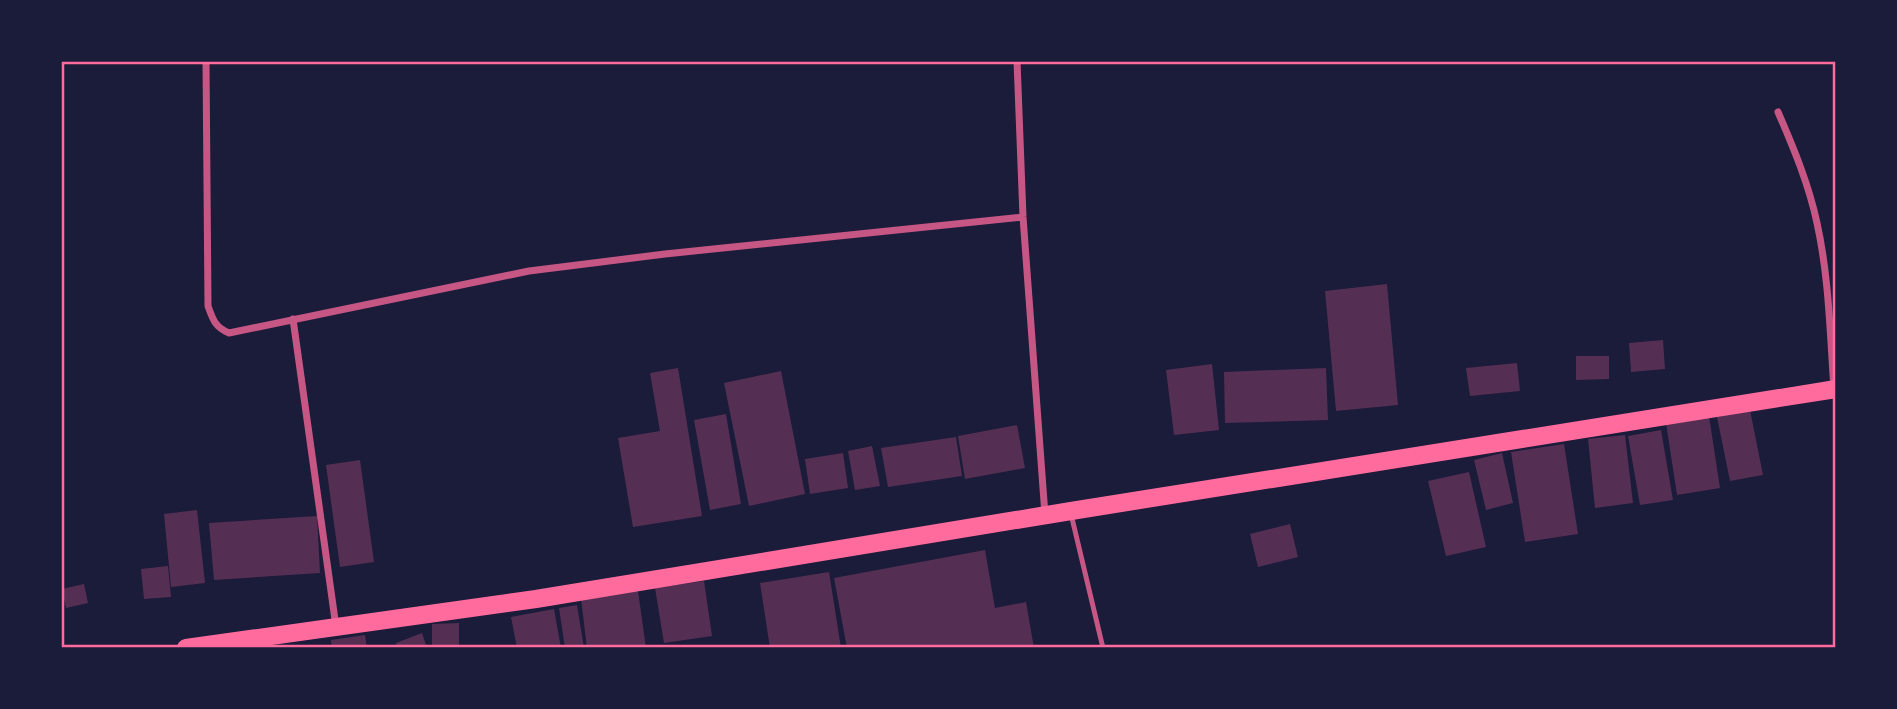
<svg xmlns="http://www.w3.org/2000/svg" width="1897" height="709" font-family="'PT Serif',serif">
	<rect width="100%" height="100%" fill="#1b1b3a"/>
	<path fill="#542f53" d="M 1387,284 L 1398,405 L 1336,411 L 1325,291 Z
		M 1663,340 L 1665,369 L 1631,372 L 1629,343 Z
		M 1576,356 L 1609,356 L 1609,379 L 1576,380 Z
		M 1517,363 L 1520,391 L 1470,396 L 1466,368 Z
		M 1212,364 L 1219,430 L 1174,435 L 1166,370 Z
		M 678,368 L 702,516 L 633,527 L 618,438 L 660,431 L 650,373 Z
		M 1326,368 L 1328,420 L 1225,423 L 1224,372 Z
		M 781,371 L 805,494 L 749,506 L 724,383 Z
		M 1750,410 L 1763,475 L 1730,481 L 1717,417 Z
		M 726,414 L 741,504 L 710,510 L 694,420 Z
		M 1709,416 L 1720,488 L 1677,495 L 1666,423 Z
		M 1017,425 L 1025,468 L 965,479 L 958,436 Z
		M 1661,430 L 1673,500 L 1640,505 L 1628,436 Z
		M 1625,435 L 1633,503 L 1595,508 L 1588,439 Z
		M 956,437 L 962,476 L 888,487 L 881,448 Z
		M 1564,444 L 1578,534 L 1525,542 L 1511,452 Z
		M 872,446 L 880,486 L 855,490 L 848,451 Z
		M 843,453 L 848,488 L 810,494 L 805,459 Z
		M 1502,453 L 1513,503 L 1486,510 L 1474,460 Z
		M 360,460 L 374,562 L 340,567 L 326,465 Z
		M 1469,472 L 1486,547 L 1446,556 L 1428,481 Z
		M 197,510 L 205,583 L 171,587 L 164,514 Z
		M 317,516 L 320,573 L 214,580 L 209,523 Z
		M 1290,524 L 1298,557 L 1258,567 L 1250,534 Z
		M 985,550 L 995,608 L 1026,602 L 1034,648 L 847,648 L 834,578 Z
		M 168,566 L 171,597 L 144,599 L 141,569 Z
		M 829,572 L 841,648 L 770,648 L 760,583 Z
		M 704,581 L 712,636 L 664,643 L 655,588 Z
		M 84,584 L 88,603 L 66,608 L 62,589 Z
		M 638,591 L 646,648 L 587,648 L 581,599 Z
		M 577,605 L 584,648 L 565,648 L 559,608 Z
		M 554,609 L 561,648 L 517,648 L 511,617 Z
		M 459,623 L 459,646 L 432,646 L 432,624 Z
		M 422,633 L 427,648 L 397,648 L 396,643 Z
		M 365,635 L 367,648 L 332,648 L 331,640 Z"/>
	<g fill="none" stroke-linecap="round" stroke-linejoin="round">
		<path stroke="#c65784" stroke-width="5" d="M 1071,514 L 1103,648"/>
		<path stroke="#c65784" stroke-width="7" d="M 206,61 L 208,306 C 213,320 215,327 229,333 L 529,271 L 665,254 L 1023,217
			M 1017,61 L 1023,217 L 1045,515
			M 1778,112 C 1794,149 1809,185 1817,223 C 1829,277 1830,334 1834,389
			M 293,319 L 336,627"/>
		<path stroke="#ff6b9d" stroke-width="18" d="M 186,648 L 536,599 L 1071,511 L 1836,389"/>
	</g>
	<rect width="1897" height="709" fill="none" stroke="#1b1b3a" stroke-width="126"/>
	<rect x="63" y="63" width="1771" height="583" fill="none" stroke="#ff6b9d" stroke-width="2.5"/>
</svg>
